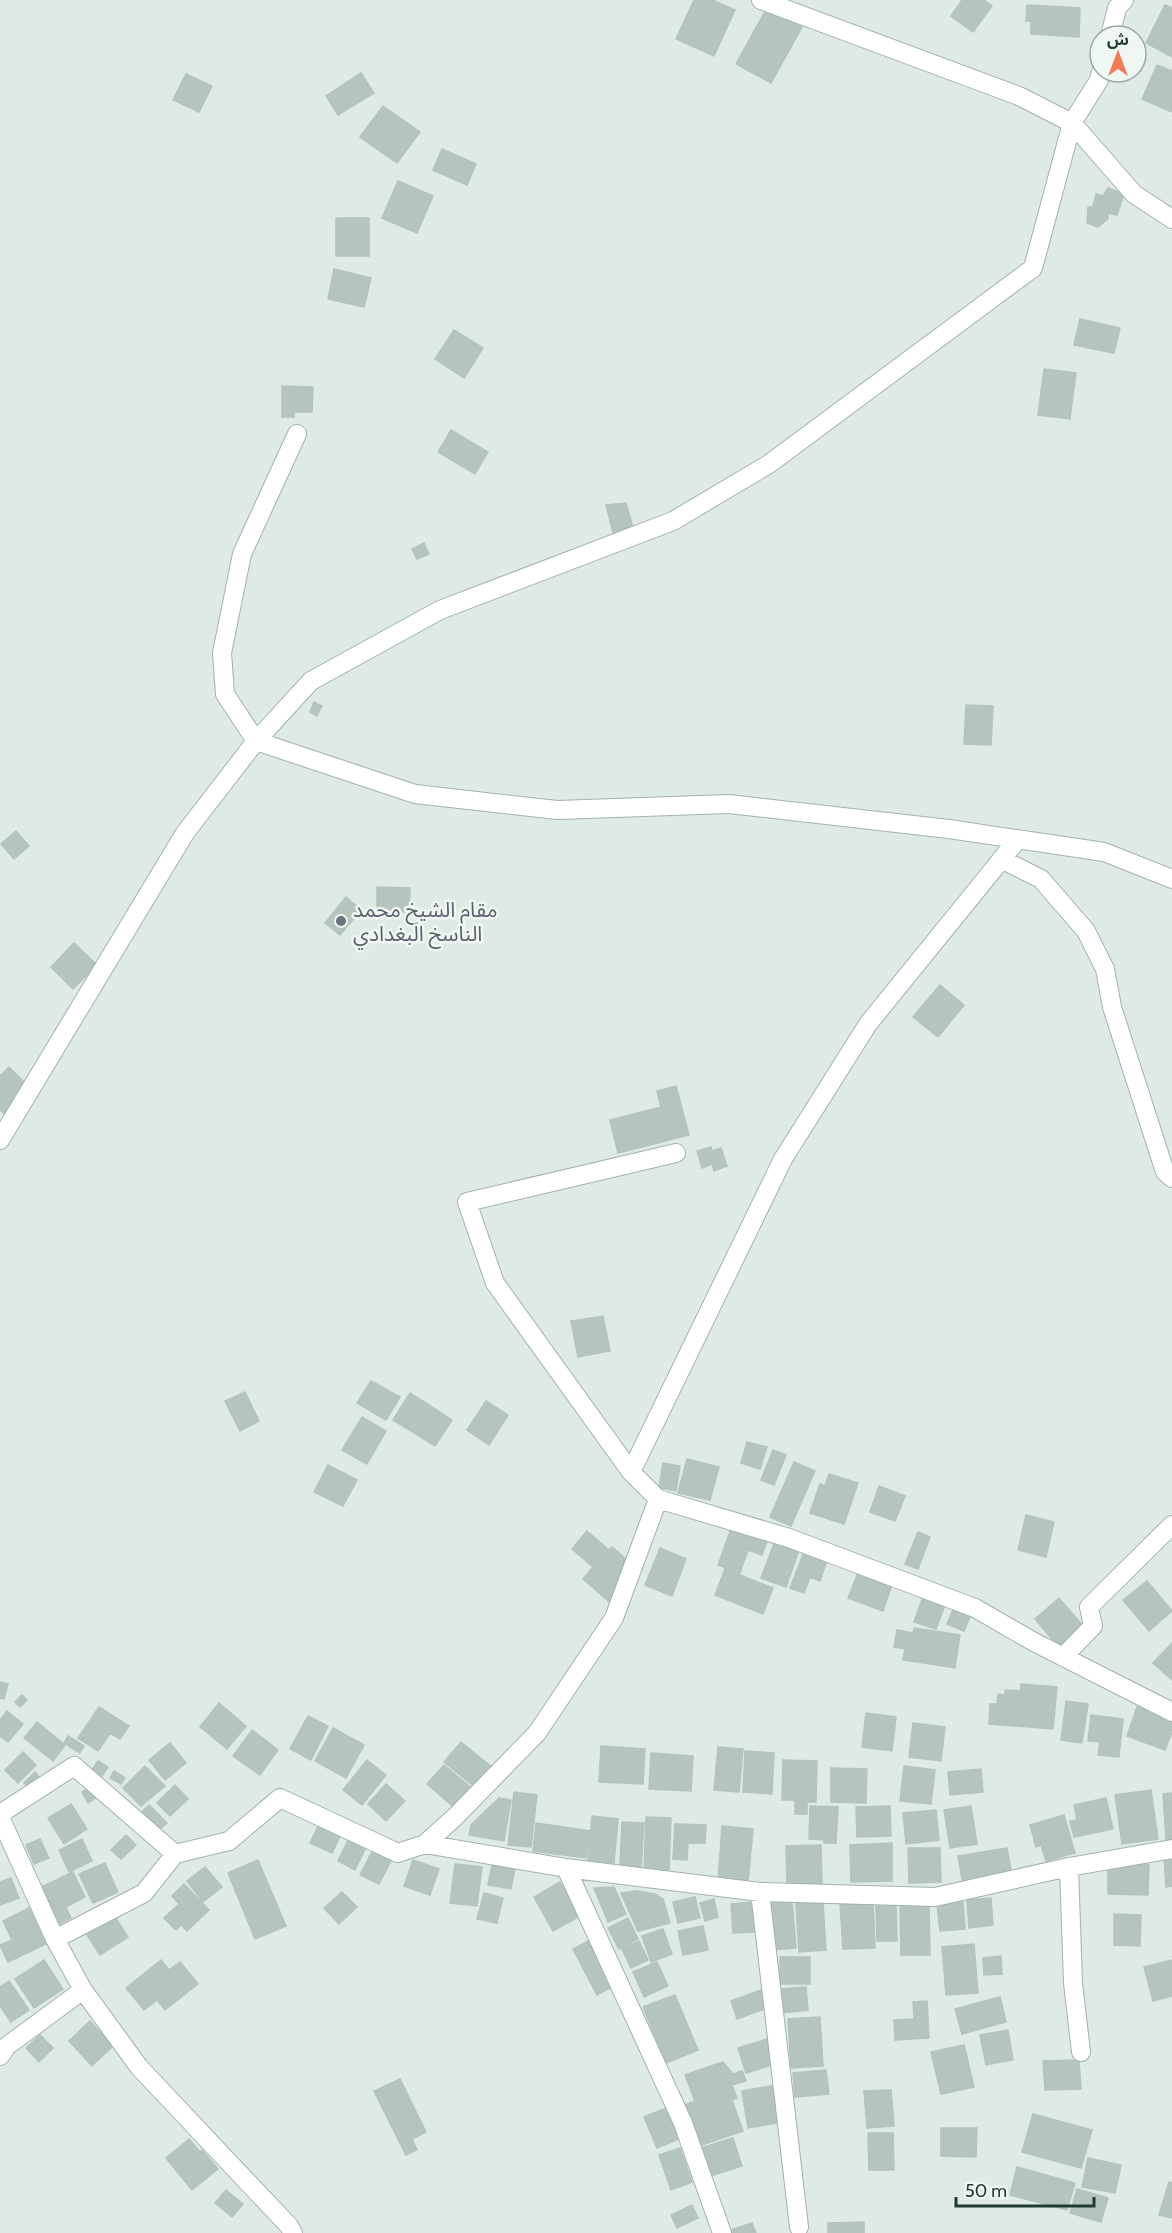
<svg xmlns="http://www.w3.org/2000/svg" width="1172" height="2233" font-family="Cabin,'Noto Sans Arabic',sans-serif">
	<rect width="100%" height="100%" fill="#dfeae5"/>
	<path fill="#b5c5be" stroke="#b2c4bc" stroke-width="1.5" d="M 694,0 L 712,0 L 735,10 L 714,56 L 676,39 Z
		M 962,0 L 984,0 L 992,6 L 973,32 L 951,16 Z
		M 1027,5 L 1080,8 L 1079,37 L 1031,34 L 1031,21 L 1026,21 Z
		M 1165,5 L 1172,8 L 1172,57 L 1146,43 Z
		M 767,8 L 802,27 L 771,83 L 736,64 Z
		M 1157,65 L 1172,71 L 1172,112 L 1142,99 Z
		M 361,73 L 374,93 L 338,115 L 326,96 Z
		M 186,74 L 212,86 L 199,112 L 173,100 Z
		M 383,106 L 420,132 L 397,163 L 360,137 Z
		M 442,149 L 476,164 L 467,185 L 433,170 Z
		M 398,181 L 433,196 L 417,233 L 382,218 Z
		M 1108,188 L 1124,194 L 1117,215 L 1108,213 L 1108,219 L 1098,227 L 1087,223 L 1088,207 L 1093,207 L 1096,194 L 1103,196 Z
		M 336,218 L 369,218 L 369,256 L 336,256 Z
		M 334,269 L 371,278 L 364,307 L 328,299 Z
		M 1080,319 L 1120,328 L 1114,353 L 1074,345 Z
		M 454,330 L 483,348 L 464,378 L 435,359 Z
		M 1044,369 L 1076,373 L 1070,419 L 1038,415 Z
		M 282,386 L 313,387 L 312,412 L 294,412 L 294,417 L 282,417 Z
		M 451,430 L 488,452 L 475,474 L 438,452 Z
		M 626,503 L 635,535 L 615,540 L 606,505 Z
		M 424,543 L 429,554 L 417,559 L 412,549 Z
		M 314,702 L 322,706 L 317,716 L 310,712 Z
		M 966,705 L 993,706 L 991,745 L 964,744 Z
		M 16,831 L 29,846 L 14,859 L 1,844 Z
		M 377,887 L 410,888 L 409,912 L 377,911 Z
		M 346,897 L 361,910 L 340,935 L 325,923 Z
		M 74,943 L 97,965 L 73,989 L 51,967 Z
		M 940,985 L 964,1005 L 938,1037 L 913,1017 Z
		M 9,1067 L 30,1088 L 5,1114 L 0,1110 L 0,1076 Z
		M 676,1086 L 689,1135 L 618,1153 L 610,1120 L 661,1107 L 657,1091 Z
		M 711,1147 L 712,1151 L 721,1148 L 727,1166 L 714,1171 L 712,1164 L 702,1168 L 697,1151 Z
		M 603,1316 L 610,1351 L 578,1357 L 571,1321 Z
		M 371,1381 L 400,1397 L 386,1420 L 357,1403 Z
		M 245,1392 L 259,1421 L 240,1431 L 225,1401 Z
		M 410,1393 L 452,1420 L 435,1446 L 393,1420 Z
		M 486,1401 L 508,1415 L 489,1445 L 467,1430 Z
		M 362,1417 L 386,1431 L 367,1464 L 342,1450 Z
		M 747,1442 L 767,1447 L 760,1469 L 741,1463 Z
		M 773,1450 L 786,1455 L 774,1485 L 761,1480 Z
		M 687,1459 L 719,1467 L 710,1500 L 678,1493 Z
		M 794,1462 L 815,1471 L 791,1526 L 770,1517 Z
		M 663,1463 L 680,1466 L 676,1491 L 659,1488 Z
		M 328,1465 L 357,1480 L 343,1506 L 314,1492 Z
		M 829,1474 L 858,1483 L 844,1524 L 810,1513 L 820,1484 L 825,1486 Z
		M 879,1486 L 905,1496 L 895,1521 L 870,1512 Z
		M 1026,1515 L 1054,1522 L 1046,1557 L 1018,1550 Z
		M 731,1529 L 767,1541 L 762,1555 L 748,1550 L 740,1573 L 718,1565 Z
		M 587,1531 L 609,1550 L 612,1547 L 632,1564 L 614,1606 L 583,1579 L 593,1567 L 572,1549 Z
		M 918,1532 L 930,1537 L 918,1569 L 905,1564 Z
		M 775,1541 L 799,1550 L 786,1587 L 761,1578 Z
		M 660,1548 L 686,1559 L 672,1596 L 645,1585 Z
		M 804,1552 L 827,1561 L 820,1581 L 810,1577 L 804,1593 L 790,1588 Z
		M 725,1569 L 773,1588 L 763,1614 L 715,1595 Z
		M 859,1570 L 893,1582 L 883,1611 L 848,1598 Z
		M 1147,1581 L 1172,1611 L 1149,1631 L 1123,1600 Z
		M 924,1594 L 946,1602 L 936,1629 L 914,1622 Z
		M 1059,1598 L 1083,1626 L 1059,1647 L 1035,1619 Z
		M 955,1605 L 972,1612 L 964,1631 L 947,1624 Z
		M 914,1628 L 960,1635 L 955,1668 L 903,1660 L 905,1649 L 894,1647 L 897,1630 L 913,1633 Z
		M 1172,1643 L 1172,1680 L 1153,1663 Z
		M 0,1682 L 8,1684 L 4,1699 L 0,1698 Z
		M 1021,1684 L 1057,1687 L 1053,1729 L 989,1724 L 990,1704 L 997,1704 L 998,1694 L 1005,1695 L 1005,1690 L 1021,1691 Z
		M 22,1695 L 27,1700 L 20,1707 L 15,1702 Z
		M 1066,1701 L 1088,1704 L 1082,1743 L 1061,1740 Z
		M 219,1703 L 246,1726 L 227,1749 L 200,1727 Z
		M 99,1707 L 129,1726 L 120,1739 L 110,1733 L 98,1751 L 78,1738 Z
		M 1137,1707 L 1172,1720 L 1172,1732 L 1165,1750 L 1127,1736 Z
		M 7,1711 L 23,1724 L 8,1742 L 0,1736 L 0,1720 Z
		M 866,1713 L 896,1717 L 892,1751 L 862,1747 Z
		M 1091,1715 L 1123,1719 L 1119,1757 L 1098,1755 L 1100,1742 L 1088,1741 Z
		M 308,1716 L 328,1726 L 311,1760 L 290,1749 Z
		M 37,1722 L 65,1745 L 53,1761 L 24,1738 Z
		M 913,1723 L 945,1727 L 941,1761 L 909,1757 Z
		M 333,1728 L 364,1745 L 346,1778 L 315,1761 Z
		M 252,1730 L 278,1750 L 260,1775 L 233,1756 Z
		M 68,1736 L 84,1746 L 80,1753 L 64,1743 Z
		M 461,1742 L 493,1768 L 476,1788 L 444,1762 Z
		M 170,1743 L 186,1763 L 165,1780 L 149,1760 Z
		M 601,1746 L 645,1749 L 643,1784 L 599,1782 Z
		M 718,1747 L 743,1749 L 739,1792 L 714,1790 Z
		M 745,1751 L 774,1753 L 772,1794 L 743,1792 Z
		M 23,1752 L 36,1765 L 18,1783 L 5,1770 Z
		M 651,1753 L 693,1756 L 691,1791 L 649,1789 Z
		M 367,1760 L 386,1775 L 362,1805 L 343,1790 Z
		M 783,1760 L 817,1761 L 816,1802 L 807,1802 L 807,1814 L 795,1814 L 795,1800 L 782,1800 Z
		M 98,1761 L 108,1767 L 100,1779 L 90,1772 Z
		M 444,1765 L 474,1790 L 457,1810 L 427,1784 Z
		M 145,1766 L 165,1786 L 141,1806 L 123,1788 Z
		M 904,1766 L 935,1770 L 931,1804 L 900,1801 Z
		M 831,1768 L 867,1769 L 866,1803 L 831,1802 Z
		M 981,1769 L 983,1792 L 950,1795 L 948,1772 Z
		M 114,1771 L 125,1778 L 121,1784 L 110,1778 Z
		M 35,1772 L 40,1778 L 30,1789 L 24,1783 Z
		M 386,1784 L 405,1801 L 386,1821 L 368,1804 Z
		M 175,1785 L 188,1799 L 170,1816 L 157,1803 Z
		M 91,1787 L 97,1797 L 88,1803 L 82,1792 Z
		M 1151,1790 L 1158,1839 L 1122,1844 L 1115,1795 Z
		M 514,1792 L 537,1795 L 531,1847 L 508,1845 Z
		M 1172,1793 L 1172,1840 L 1166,1840 L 1163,1794 Z
		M 499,1798 L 511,1800 L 504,1841 L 469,1835 L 471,1825 Z
		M 1106,1798 L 1113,1829 L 1074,1837 L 1070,1821 L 1077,1820 L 1074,1805 Z
		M 71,1804 L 87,1829 L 64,1844 L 48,1818 Z
		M 149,1805 L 167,1823 L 157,1832 L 140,1814 Z
		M 810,1806 L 838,1807 L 836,1843 L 824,1843 L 824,1840 L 809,1839 Z
		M 890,1806 L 891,1836 L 857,1837 L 856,1807 Z
		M 971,1806 L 977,1844 L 950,1848 L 944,1810 Z
		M 936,1810 L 939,1840 L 906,1844 L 903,1813 Z
		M 1064,1815 L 1075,1853 L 1046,1861 L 1041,1845 L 1036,1847 L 1030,1825 Z
		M 592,1816 L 618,1819 L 614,1863 L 588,1860 Z
		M 646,1817 L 671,1818 L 669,1870 L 644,1869 Z
		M 320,1822 L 342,1832 L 332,1853 L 310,1843 Z
		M 622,1822 L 644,1823 L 641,1867 L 620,1865 Z
		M 536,1823 L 590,1831 L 586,1858 L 533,1851 Z
		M 675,1824 L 706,1825 L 705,1843 L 688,1843 L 687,1860 L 673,1859 Z
		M 722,1826 L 753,1829 L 748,1883 L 718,1881 Z
		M 126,1835 L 136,1845 L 121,1859 L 111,1850 Z
		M 350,1836 L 367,1845 L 355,1870 L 338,1861 Z
		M 40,1839 L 49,1858 L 34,1864 L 26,1845 Z
		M 82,1839 L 92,1861 L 69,1872 L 59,1850 Z
		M 892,1843 L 892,1881 L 851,1882 L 850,1845 Z
		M 821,1845 L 822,1885 L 787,1885 L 786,1846 Z
		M 374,1848 L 393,1857 L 379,1884 L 360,1875 Z
		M 908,1848 L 940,1848 L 941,1882 L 909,1883 Z
		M 1007,1848 L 1012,1877 L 963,1885 L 958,1856 Z
		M 1172,1856 L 1172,1886 L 1166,1887 L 1164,1857 Z
		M 258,1860 L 286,1926 L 255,1939 L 228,1873 Z
		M 413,1860 L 439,1869 L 430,1895 L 404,1886 Z
		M 493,1860 L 516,1864 L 511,1889 L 488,1885 Z
		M 105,1863 L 118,1892 L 93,1903 L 79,1874 Z
		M 455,1864 L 482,1867 L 477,1906 L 450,1903 Z
		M 1108,1864 L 1149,1865 L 1148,1895 L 1108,1894 Z
		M 205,1867 L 222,1887 L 203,1902 L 187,1881 Z
		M 73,1872 L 85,1897 L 66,1907 L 71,1918 L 57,1925 L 39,1888 Z
		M 11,1878 L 19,1898 L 0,1905 L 0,1882 Z
		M 560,1882 L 580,1916 L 553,1931 L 534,1897 Z
		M 184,1884 L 209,1910 L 187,1931 L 181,1925 L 176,1930 L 164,1918 L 179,1904 L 172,1896 Z
		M 614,1887 L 626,1914 L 608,1922 L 594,1888 Z
		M 636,1891 L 655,1894 L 663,1899 L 670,1923 L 638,1931 L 621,1893 Z
		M 342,1892 L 357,1907 L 339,1924 L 324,1908 Z
		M 484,1893 L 503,1898 L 497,1923 L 477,1919 Z
		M 695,1897 L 700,1918 L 678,1923 L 673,1902 Z
		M 991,1898 L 993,1925 L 969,1928 L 967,1900 Z
		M 714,1899 L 718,1917 L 705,1921 L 700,1903 Z
		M 792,1901 L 796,1948 L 772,1950 L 768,1904 Z
		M 752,1902 L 755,1932 L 733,1933 L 731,1904 Z
		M 823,1902 L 826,1950 L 799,1952 L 796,1904 Z
		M 873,1902 L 875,1948 L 843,1949 L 840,1903 Z
		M 963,1902 L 965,1929 L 940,1931 L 937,1904 Z
		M 876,1906 L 896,1906 L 897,1941 L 877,1941 Z
		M 929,1906 L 930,1955 L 901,1955 L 900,1907 Z
		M 29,1908 L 46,1944 L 8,1962 L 0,1945 L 12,1940 L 3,1921 Z
		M 1114,1914 L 1141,1915 L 1140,1946 L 1114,1945 Z
		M 115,1917 L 128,1937 L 100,1955 L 87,1935 Z
		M 628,1918 L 638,1939 L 619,1949 L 608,1928 Z
		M 703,1926 L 708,1950 L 683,1955 L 678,1931 Z
		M 663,1929 L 672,1954 L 651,1962 L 642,1936 Z
		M 592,1939 L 616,1985 L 597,1995 L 573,1949 Z
		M 639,1941 L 648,1960 L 631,1968 L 622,1949 Z
		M 974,1944 L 978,1993 L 946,1995 L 942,1947 Z
		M 1001,1956 L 1002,1974 L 984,1975 L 983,1958 Z
		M 780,1957 L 810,1957 L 810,1984 L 780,1984 Z
		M 44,1960 L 63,1989 L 34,2008 L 15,1979 Z
		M 161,1960 L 169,1970 L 180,1962 L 198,1984 L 165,2010 L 157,2000 L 144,2010 L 126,1988 Z
		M 1172,1960 L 1172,1996 L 1153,2001 L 1144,1967 Z
		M 657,1962 L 668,1986 L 644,1997 L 633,1972 Z
		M 9,1981 L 29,2010 L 11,2022 L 0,2006 L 0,1987 Z
		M 806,1987 L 808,2010 L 782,2013 L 780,1989 Z
		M 761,1990 L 767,2008 L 737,2019 L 731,2001 Z
		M 675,1995 L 698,2050 L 666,2063 L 643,2007 Z
		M 1000,1997 L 1006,2022 L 962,2034 L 955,2009 Z
		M 927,2001 L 929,2038 L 895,2040 L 894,2020 L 914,2019 L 913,2002 Z
		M 820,2017 L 823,2066 L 791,2068 L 788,2019 Z
		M 90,2021 L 113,2046 L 92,2066 L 69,2041 Z
		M 1008,2030 L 1013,2060 L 986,2065 L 980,2035 Z
		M 40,2035 L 53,2048 L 39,2062 L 26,2048 Z
		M 767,2039 L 775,2064 L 746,2073 L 738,2048 Z
		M 964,2045 L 974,2087 L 941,2094 L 931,2052 Z
		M 1079,2060 L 1081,2089 L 1045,2090 L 1043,2061 Z
		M 723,2062 L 733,2074 L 742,2071 L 746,2081 L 732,2085 L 737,2098 L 732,2100 L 743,2131 L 699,2146 L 685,2105 L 695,2101 L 685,2075 Z
		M 826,2070 L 829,2094 L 795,2097 L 793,2073 Z
		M 400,2079 L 426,2132 L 412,2139 L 417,2150 L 406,2155 L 374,2091 Z
		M 776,2085 L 783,2122 L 748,2128 L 742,2091 Z
		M 891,2090 L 894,2126 L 867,2128 L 864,2091 Z
		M 669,2107 L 681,2138 L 657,2148 L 644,2117 Z
		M 1033,2114 L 1092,2130 L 1081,2168 L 1022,2152 Z
		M 941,2128 L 977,2128 L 976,2157 L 941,2156 Z
		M 868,2133 L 893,2133 L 894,2170 L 869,2170 Z
		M 733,2138 L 742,2166 L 710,2176 L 701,2148 Z
		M 189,2139 L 200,2152 L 202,2150 L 218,2169 L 192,2190 L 166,2158 Z
		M 680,2148 L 692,2182 L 671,2190 L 659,2155 Z
		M 1088,2158 L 1121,2165 L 1115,2193 L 1082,2187 Z
		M 1017,2167 L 1075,2183 L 1067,2210 L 1010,2195 Z
		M 1169,2182 L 1172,2183 L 1172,2218 L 1159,2215 Z
		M 1077,2189 L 1108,2198 L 1101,2222 L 1070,2213 Z
		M 226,2190 L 243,2204 L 232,2217 L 215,2203 Z
		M 692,2205 L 698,2218 L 677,2228 L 671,2215 Z
		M 864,2222 L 864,2233 L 828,2233 L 828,2223 Z
		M 752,2223 L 756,2233 L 728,2233 L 728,2231 Z"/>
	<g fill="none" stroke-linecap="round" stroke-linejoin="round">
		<defs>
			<path id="minor" d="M 761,0 L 1019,96 L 1072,123 L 1134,194 L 1172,219
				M 1110,36 L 1117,8 L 1124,0
				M 297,434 L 242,554 L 222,653 L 225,694 L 256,741 L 415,794 L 557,810 L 729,804 L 949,829 L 1104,852 L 1172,879
				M 1001,859 L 1041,879 L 1086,931 L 1105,969 L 1112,1007 L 1165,1172 L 1172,1178
				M 0,1140 L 185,833 L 256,741 L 311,681 L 440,610 L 673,521 L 769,464 L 1033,268 L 1072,123 L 1099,80 L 1101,72
				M 676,1153 L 467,1202 L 495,1283 L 631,1472 L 658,1499 L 789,1538 L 975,1608 L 1034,1642 L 1172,1712
				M 631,1472 L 783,1159 L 868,1024 L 1018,839
				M 1063,1657 L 1093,1626 L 1089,1607 L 1172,1525
				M 0,1814 L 74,1766 L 175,1854 L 229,1841 L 280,1798 L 398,1853 L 425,1844 L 566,1868 L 760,1892 L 935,1897 L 1069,1867 L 1172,1849
				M 0,1817 L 55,1939 L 83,1990 L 7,2046 L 0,2056
				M 425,1844 L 455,1817 L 537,1733 L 614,1618 L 658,1499
				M 1069,1867 L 1073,1983 L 1081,2052
				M 566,1868 L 683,2123 L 722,2233
				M 760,1892 L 799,2227
				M 55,1939 L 144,1893 L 175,1854
				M 83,1990 L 139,2067 L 289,2226 L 293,2233"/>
		</defs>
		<use href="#minor" stroke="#a2b2ac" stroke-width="20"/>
		<use href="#minor" stroke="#fff" stroke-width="18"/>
	</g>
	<circle fill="#6b7280" stroke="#f0f7f3" stroke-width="2" cx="341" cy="921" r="6"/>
	<g text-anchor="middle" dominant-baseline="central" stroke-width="5" stroke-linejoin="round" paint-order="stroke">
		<g font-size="21" fill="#5b616d" stroke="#f0f7f3" text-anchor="start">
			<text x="353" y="909">مقام الشيخ محمد<tspan x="353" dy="24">الناسخ البغدادي</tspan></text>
		</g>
	</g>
	<g transform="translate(1118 54)"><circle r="28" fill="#f0f7f3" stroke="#9daba6" stroke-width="1.5"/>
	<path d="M0-4.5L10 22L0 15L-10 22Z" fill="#ef7b58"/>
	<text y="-9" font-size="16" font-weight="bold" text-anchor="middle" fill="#213a33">ش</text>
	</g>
	<path d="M956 2197v9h138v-9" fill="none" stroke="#213a33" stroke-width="3"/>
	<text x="965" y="2197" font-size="18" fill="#213a33" stroke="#f0f7f3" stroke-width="4.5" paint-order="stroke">50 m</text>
</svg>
